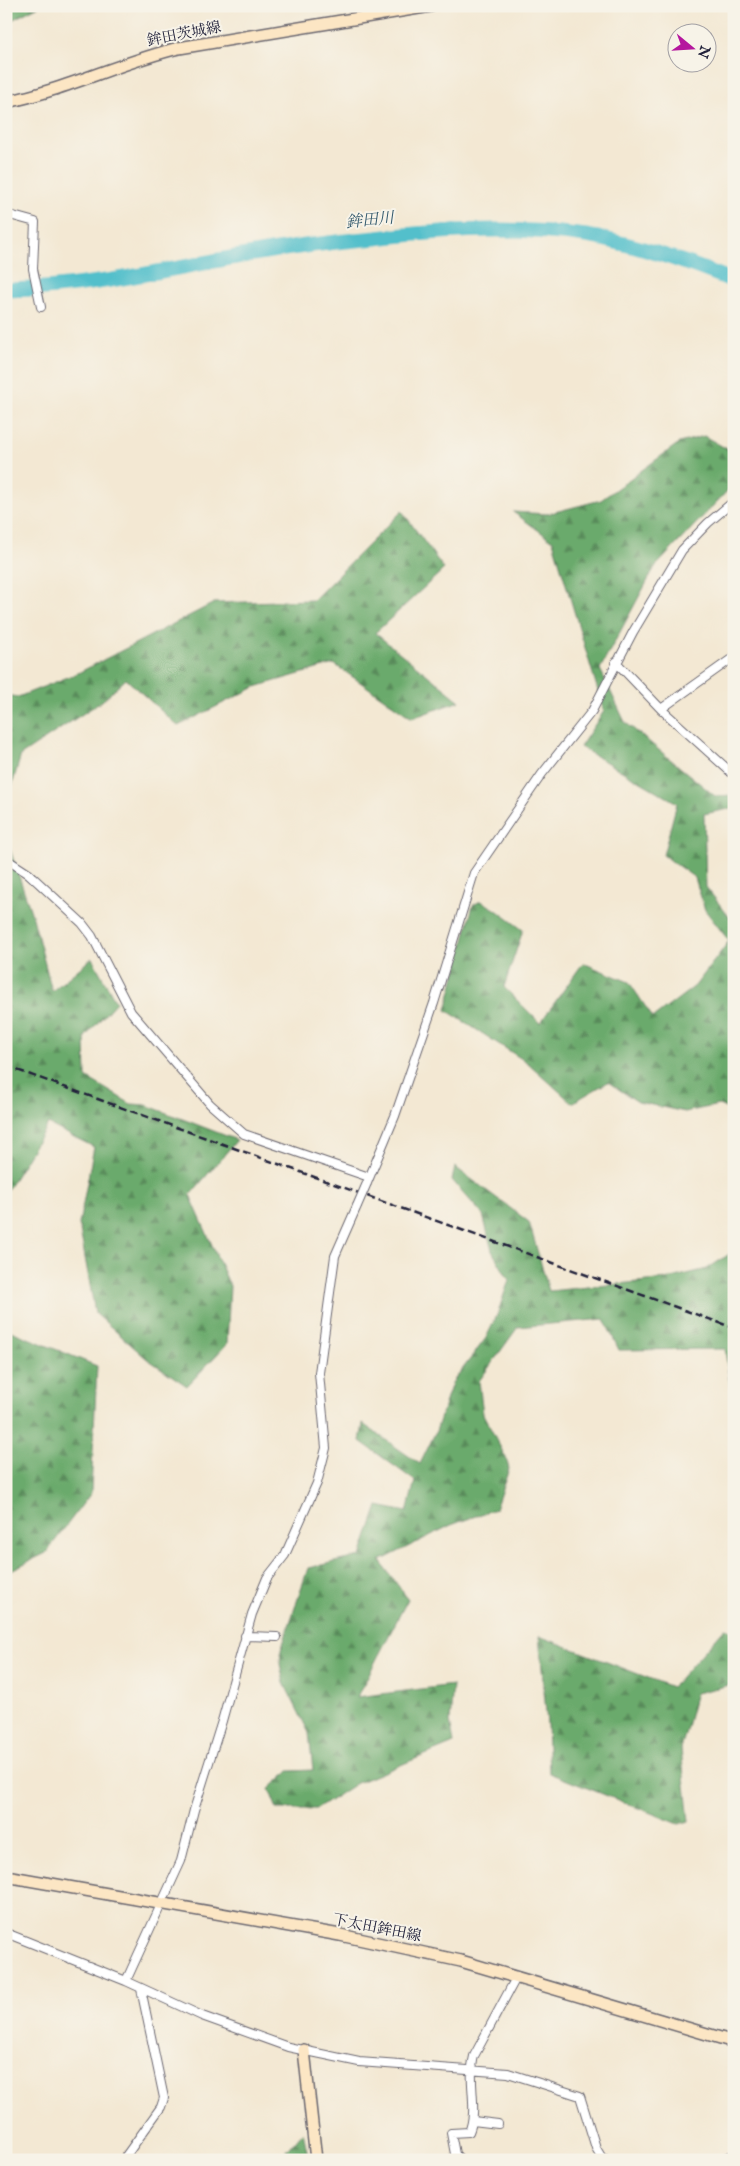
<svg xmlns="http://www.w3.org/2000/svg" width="740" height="2166" font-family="'IM FELL English','Noto Serif JP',serif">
	<defs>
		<pattern id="forest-firs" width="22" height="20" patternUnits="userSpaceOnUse" patternTransform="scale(1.25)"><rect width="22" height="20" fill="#6baa6c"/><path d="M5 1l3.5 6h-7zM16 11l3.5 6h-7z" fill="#588a5a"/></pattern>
	</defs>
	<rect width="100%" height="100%" fill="#f7f3e8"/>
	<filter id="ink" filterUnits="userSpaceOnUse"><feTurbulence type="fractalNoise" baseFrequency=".02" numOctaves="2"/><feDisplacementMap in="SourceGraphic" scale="10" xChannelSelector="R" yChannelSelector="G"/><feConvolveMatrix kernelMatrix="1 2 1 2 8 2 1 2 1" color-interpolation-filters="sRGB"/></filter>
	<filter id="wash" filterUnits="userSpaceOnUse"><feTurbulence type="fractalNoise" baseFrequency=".0096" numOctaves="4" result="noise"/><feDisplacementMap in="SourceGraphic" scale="20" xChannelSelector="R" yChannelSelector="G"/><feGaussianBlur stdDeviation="1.12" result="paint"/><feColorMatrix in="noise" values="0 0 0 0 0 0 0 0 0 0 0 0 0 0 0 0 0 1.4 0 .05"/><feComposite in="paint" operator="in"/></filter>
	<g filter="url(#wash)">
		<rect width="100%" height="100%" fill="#f3e8d3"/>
		<path fill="url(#forest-firs)" stroke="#466654" d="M 6,6 L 39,6 L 6,23 Z
			M 704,436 L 734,453 L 734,491 L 730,488 L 655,567 L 600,669 L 625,722 L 715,796 L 734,795 L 734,808 L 704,814 L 706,887 L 731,919 L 734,920 L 734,1112 L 719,1105 L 685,1112 L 638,1102 L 608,1082 L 572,1103 L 528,1063 L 446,1010 L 473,905 L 481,901 L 495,909 L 523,930 L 504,987 L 540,1023 L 583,963 L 629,982 L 653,1018 L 695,986 L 729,941 L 705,910 L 695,878 L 663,855 L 677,803 L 580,747 L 604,711 L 553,541 L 513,512 L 547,514 L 601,500 L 679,443 Z
			M 402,511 L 444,569 L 375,633 L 460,701 L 412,718 L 334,664 L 255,687 L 178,726 L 126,679 L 102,701 L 21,755 L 6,806 L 6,695 L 18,697 L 78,673 L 214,603 L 313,600 Z
			M 6,837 L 33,918 L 52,991 L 92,958 L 116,1002 L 85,1037 L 86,1077 L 131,1104 L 146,1105 L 237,1140 L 190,1195 L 230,1286 L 227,1344 L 187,1386 L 146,1358 L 95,1313 L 79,1224 L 94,1147 L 48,1124 L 6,1192 Z
			M 455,1167 L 529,1222 L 549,1291 L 667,1279 L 707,1269 L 734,1251 L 734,1414 L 725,1349 L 619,1350 L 604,1319 L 518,1327 L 479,1381 L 483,1414 L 506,1458 L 509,1469 L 495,1509 L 451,1525 L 380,1561 L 408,1599 L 357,1697 L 453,1685 L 450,1722 L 454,1743 L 357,1783 L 317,1809 L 277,1809 L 269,1789 L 289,1771 L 313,1770 L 309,1733 L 284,1683 L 280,1664 L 281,1650 L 308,1568 L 361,1556 L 378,1506 L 407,1512 L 415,1481 L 360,1441 L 363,1424 L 420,1464 L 436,1431 L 452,1383 L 486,1338 L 497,1315 L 509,1280 L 492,1251 L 483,1215 L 452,1180 Z
			M 6,1329 L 97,1366 L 91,1493 L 46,1553 L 9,1571 L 6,1518 Z
			M 725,1628 L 734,1631 L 734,1684 L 696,1693 L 681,1749 L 689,1821 L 679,1824 L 549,1773 L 547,1724 L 539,1636 L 672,1687 Z
			M 303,2132 L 309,2160 L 279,2160 Z"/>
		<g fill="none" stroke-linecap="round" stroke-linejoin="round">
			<path stroke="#52bfcb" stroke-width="15" d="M 6,290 C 85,289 164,270 241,256 C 286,248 331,242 376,238 C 446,230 515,226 586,236 C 637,244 687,262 734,281"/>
		</g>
	</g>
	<g filter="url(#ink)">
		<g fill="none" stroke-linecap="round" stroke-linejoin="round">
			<defs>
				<path id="street" d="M 6,214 L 35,222 L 33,269 L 41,307
					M 616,662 L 661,709 L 734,775
					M 661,709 L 734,657
					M 6,859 L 29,874 L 82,923 L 92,936 L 131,1012 L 210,1104 L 244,1134 L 369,1177
					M 367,1183 L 395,1116 L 434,1003 L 474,873 L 542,774 L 592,711 L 633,632 L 682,550 L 708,523 L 734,501
					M 245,1636 L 277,1637
					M 6,1933 L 126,1981 L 202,2016 L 288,2047 L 359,2062 L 508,2073 L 580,2096 L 596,2148 L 602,2158 L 608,2160
					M 126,1981 L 181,1861 L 194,1810 L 222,1721 L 252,1614 L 267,1578 L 285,1555 L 317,1483 L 326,1448 L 319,1373 L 335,1256 L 357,1206
					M 473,2121 L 498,2124
					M 123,2160 L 161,2107 L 164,2098 L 141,1989
					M 461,2160 L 455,2154 L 451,2133 L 469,2132 C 479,2108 467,2081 474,2056 L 517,1976
					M 719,2160 L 734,2155"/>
				<path id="secondary" d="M 6,102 C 66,90 120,62 179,48 L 431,6
					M 6,1876 L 340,1935 L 461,1961 L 734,2042
					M 304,2050 L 316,2160"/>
			</defs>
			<use href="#street" stroke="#6b6770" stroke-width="10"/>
			<use href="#secondary" stroke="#6b6770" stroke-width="14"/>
			<use href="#street" stroke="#fff" stroke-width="8"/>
			<use href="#secondary" stroke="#fce6c4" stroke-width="11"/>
			<path stroke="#22223b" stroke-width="2.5" stroke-dasharray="8 4" stroke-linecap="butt" d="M 6,1066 L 734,1328"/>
			<defs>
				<path id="street-bridge" d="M 357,1206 L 367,1183"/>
			</defs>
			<use href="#street-bridge" stroke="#6b6770" stroke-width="10" stroke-linecap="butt"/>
			<use href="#street-bridge" stroke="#fff" stroke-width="8"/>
		</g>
	</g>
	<g text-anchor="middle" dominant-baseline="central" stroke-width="4" stroke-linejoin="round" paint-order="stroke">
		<g font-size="15" fill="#22223b" stroke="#f7f3e8">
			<text transform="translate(184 34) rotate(-11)">鉾田茨城線</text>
			<text transform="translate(377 1928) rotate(11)">下太田鉾田線</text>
		</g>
		<g font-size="16" font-style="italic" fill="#33596d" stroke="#f7f3e8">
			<text transform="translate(370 221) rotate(-6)">鉾田川</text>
		</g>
	</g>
	<rect width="740" height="2166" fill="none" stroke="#f7f3e8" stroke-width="25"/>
	<g transform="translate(692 48) rotate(108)"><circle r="24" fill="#f7f3e8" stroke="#a29fa3"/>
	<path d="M0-4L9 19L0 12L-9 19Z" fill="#b5179e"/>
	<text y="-8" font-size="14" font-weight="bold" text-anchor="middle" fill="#22223b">N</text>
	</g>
</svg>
